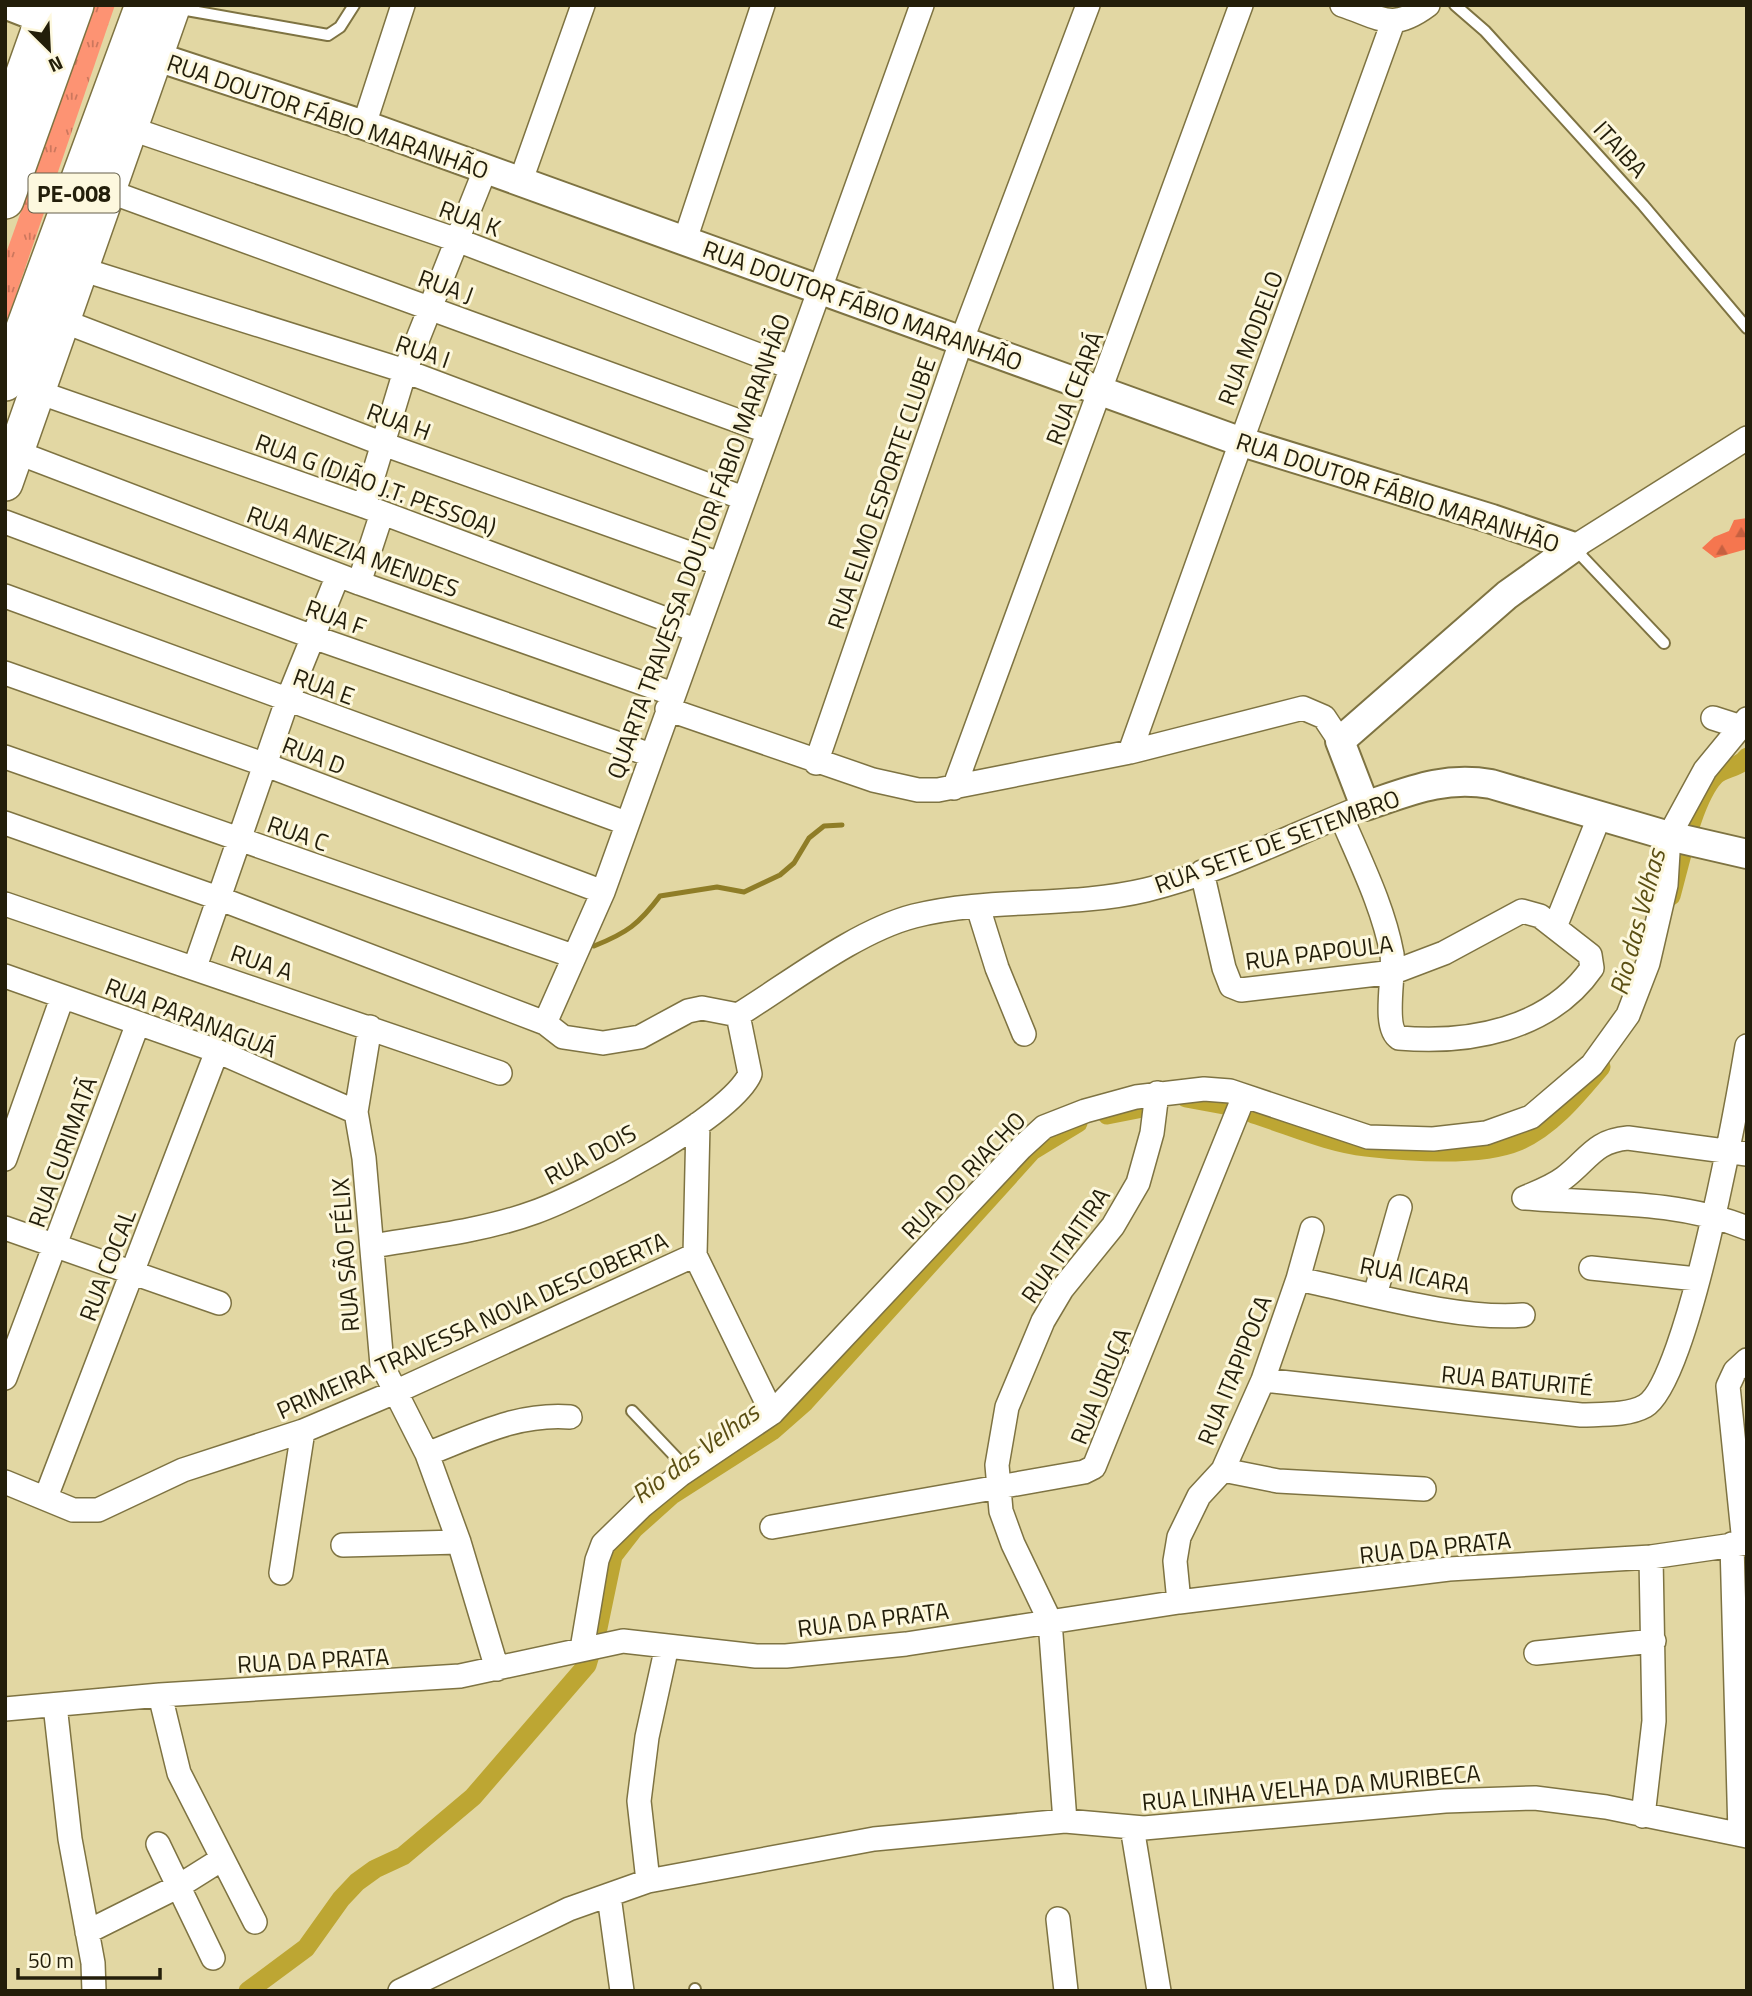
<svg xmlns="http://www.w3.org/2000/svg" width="1752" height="1996" font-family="'Titillium Web',sans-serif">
	<defs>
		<pattern id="forest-firs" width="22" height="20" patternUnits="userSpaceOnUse" patternTransform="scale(1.75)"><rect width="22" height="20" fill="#f5764f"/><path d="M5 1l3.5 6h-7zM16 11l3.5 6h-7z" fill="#c66040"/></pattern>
		<pattern id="park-tufts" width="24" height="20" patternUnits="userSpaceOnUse" patternTransform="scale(1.75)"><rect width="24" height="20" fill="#fd9373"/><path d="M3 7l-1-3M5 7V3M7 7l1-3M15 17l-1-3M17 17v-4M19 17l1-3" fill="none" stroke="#cc775d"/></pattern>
	</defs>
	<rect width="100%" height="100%" fill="#e2d7a3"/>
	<path fill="url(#forest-firs)" d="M 1747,518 L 1747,549 L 1715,558 L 1702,548 L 1714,537 L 1729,531 L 1734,520 Z"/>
	<path fill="url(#park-tufts)" d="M 95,5 L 115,5 L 5,327 L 5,256 Z"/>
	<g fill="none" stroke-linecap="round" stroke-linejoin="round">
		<path stroke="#8f7d27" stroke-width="5" d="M 594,946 C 627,933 639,924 660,896 L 717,887 L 744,892 L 780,875 L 794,863 L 809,838 L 824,826 L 842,825"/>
		<path stroke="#bda633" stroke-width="19" d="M 1671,896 C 1680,864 1693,799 1715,776 C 1723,767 1739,769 1747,757
			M 1186,1098 L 1224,1105
			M 1253,1114 C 1289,1125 1328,1143 1366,1147 C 1409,1152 1479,1158 1519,1141 C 1553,1126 1578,1094 1601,1067
			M 1107,1115 L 1153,1106
			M 248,1991 L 306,1948 L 341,1899 L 357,1882 L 375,1869 L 403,1856 L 473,1797 L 587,1665 L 598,1628 L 613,1556 L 634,1529 L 672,1495 L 772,1431 L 805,1402 L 1032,1151 L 1078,1123"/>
		<defs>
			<path id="service" d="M 1455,5 L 1485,31 L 1643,205 L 1747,328
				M 175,8 L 328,35 L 340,27 L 354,5
				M 1574,548 L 1664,643
				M 632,1411 L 688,1470
				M 695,1989 L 695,1991"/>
			<path id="minor" d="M 1342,5 C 1381,18 1392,32 1428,5
				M 364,125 L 403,5
				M 129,128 L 457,240 L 790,367
				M 520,183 L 583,5
				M 108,191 L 766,431
				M 685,240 L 763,5
				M 81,269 L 405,371 L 743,498
				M 63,321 L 383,444 L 720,564
				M 38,392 L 364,506 L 695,630
				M 16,452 L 359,583 L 673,694
				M 364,506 L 405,371 L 485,170
				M 5,522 L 313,637 L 651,755
				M 1574,547 L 1747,438
				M 359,583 L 382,513
				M 5,596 L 626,823
				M 5,673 L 266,765 L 603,892
				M 667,709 L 873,780 L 918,790 L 938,790 L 1130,752 L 1303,708 L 1324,717 L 1340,741
				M 1713,718 L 1738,726
				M 1130,752 C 1216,508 1306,266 1393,22
				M 5,757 L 573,956
				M 816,763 L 961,342 L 1088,5
				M 954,788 L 1241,5
				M 5,823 L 218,898 L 545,1023 L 563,1037 L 603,1043 L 640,1037 L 688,1011 L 702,1008 L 738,1015 C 790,983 856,931 914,916 C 990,897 1070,908 1146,890 C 1222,872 1293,834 1365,806
				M 1202,872 L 1224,968 L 1231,986 L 1241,990 L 1394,972 L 1444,953 L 1522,911 L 1540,916 L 1590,955 L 1592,968 C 1549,1030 1469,1044 1399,1038 C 1382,1027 1395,975 1392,954 C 1383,906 1360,861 1341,816
				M 5,904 L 500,1073
				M 978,907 L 997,968 L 1024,1034
				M 1555,927 L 1600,815
				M 195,967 L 287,701 L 338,575
				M 5,976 L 217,1051 L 356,1112
				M 545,1023 L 603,892 L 922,5
				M 370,1027 L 356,1112 L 364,1158 L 382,1365 L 427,1454 L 459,1542 L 497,1669
				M 698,1124 L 695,1255 L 772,1413
				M 5,1159 L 62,998
				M 1524,1198 C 1538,1192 1552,1187 1564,1178 C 1589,1159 1594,1141 1628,1138 L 1747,1154
				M 1526,1198 C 1600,1204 1678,1200 1747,1228
				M 5,1228 L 219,1303
				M 372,1246 C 426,1237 483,1231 535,1212 C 583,1195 730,1118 750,1074 L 738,1015
				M 1591,1268 L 1697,1279
				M 1298,1279 C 1362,1292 1460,1321 1523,1315
				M 1375,1295 L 1400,1207
				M 5,1378 L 138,1023
				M 1263,1380 L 1581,1415 C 1601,1414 1627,1416 1645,1406 C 1688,1381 1737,1105 1747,1046
				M 427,1454 C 476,1435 518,1413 570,1417
				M 1223,1470 L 1278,1481 L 1424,1489
				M 5,1482 L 73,1510 L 98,1510 L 183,1470 L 303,1431 L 395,1392 L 695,1255
				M 46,1497 L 217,1051
				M 772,1527 L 1084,1472 L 1094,1467 L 1244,1096
				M 1744,1543 L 1728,1386 L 1735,1371 L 1747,1360
				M 1732,1544 L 1740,1834
				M 343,1545 L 459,1542
				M 281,1573 L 303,1431
				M 1179,1602 L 1175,1561 L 1179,1537 L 1199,1496 L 1223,1470 L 1263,1380 L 1298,1279 L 1312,1229
				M 582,1649 L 597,1560 L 603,1544 L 642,1506 L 680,1475 L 772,1413 L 1021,1148 L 1044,1127 L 1085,1111 L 1136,1097 L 1204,1089 L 1230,1091 L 1368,1137 L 1433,1139 L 1486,1133 L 1531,1117 L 1592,1065 L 1628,1015 L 1648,963 L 1666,885 L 1669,836 L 1705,770 L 1747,719
				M 1536,1653 L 1654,1641
				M 160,1695 L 179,1773 L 255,1922
				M 55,1705 L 70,1839 L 93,1963 L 94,1991
				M 5,1709 L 160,1695 L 460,1676 L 623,1641 L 756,1656 L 786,1656 L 906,1644 L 1179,1602 L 1449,1569 L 1651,1557 L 1747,1543
				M 1643,1816 L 1654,1721 L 1651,1557
				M 1065,1821 L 1050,1621 L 1013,1544 L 1001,1511 L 997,1465 L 1007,1407 L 1043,1321 L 1062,1289 L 1113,1226 L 1138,1183 L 1152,1133 L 1157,1093
				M 1132,1827 L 1159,1991
				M 158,1844 L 213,1958
				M 648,1881 L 639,1801 L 647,1737 L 667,1646
				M 609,1896 L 622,1991
				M 1058,1919 L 1066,1991
				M 87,1932 L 179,1886 L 222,1859
				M 400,1991 L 569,1909 L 648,1881 L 874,1839 L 1065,1821 L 1144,1828 L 1445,1801 L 1535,1798 L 1606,1807 L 1747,1836"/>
			<path id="tertiary" d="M 7,5 L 43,19
				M 154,56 L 364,125 L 1239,441 L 1492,519 L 1574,547
				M 1574,547 L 1507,595 L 1340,741 L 1365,806 C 1410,791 1443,776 1491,784 L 1669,836 L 1747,854"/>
			<path id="primary" d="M 5,126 L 48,5
				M 5,483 L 173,5"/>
			<path id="trunk" d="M 5,200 L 75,5
				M 5,382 L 144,5"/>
		</defs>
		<use href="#service" stroke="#7e7342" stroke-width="14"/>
		<use href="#minor" stroke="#7e7342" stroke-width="26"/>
		<use href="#tertiary" stroke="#7e7342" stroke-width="32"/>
		<use href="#primary" stroke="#7e7342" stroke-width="38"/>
		<use href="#trunk" stroke="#7e7342" stroke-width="40"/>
		<use href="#service" stroke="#fff" stroke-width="10"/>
		<use href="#minor" stroke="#fff" stroke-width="23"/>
		<use href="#tertiary" stroke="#fff" stroke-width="28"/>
		<use href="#primary" stroke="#fff" stroke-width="35"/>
		<use href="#trunk" stroke="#fff" stroke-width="37"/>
	</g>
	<g text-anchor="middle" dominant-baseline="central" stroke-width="6" stroke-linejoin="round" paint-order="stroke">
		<rect fill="#fdf8de" stroke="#645f4a" stroke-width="2" x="28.5" y="173.5" width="91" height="39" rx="5"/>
		<g font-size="23" font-weight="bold" fill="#231e0a">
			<text x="74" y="193">PE-008</text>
		</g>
		<g font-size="24" fill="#231e0a" stroke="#fdf8de">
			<text transform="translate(328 116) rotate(19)">RUA DOUTOR FÁBIO MARANHÃO</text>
			<text transform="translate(1621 149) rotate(48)">ITAIBA</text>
			<text transform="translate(470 218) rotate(20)">RUA K</text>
			<text transform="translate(446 286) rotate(20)">RUA J</text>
			<text transform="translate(863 305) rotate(20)">RUA DOUTOR FÁBIO MARANHÃO</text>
			<text transform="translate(1250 338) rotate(-69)">RUA MODELO</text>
			<text transform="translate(423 351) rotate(19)">RUA I</text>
			<text transform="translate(1074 388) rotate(-69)">RUA CEARÁ</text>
			<text transform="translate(399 421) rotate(20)">RUA H</text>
			<text transform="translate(376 484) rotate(20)">RUA G (DIÃO J.T. PESSOA)</text>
			<text transform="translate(1398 492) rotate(18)">RUA DOUTOR FÁBIO MARANHÃO</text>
			<text transform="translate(881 493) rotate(-71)">RUA ELMO ESPORTE CLUBE</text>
			<text transform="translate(698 546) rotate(-70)">QUARTA TRAVESSA DOUTOR FÁBIO MARANHÃO</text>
			<text transform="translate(353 551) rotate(20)">RUA ANEZIA MENDES</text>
			<text transform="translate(336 617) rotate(20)">RUA F</text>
			<text transform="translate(324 686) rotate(20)">RUA E</text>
			<text transform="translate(314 755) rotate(21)">RUA D</text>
			<text transform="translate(298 833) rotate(19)">RUA C</text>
			<text transform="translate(1277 841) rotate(-20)">RUA SETE DE SETEMBRO</text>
			<text transform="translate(1319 952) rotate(-7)">RUA PAPOULA</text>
			<text transform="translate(262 962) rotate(19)">RUA A</text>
			<text transform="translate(191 1017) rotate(21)">RUA PARANAGUÁ</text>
			<text transform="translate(62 1152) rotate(-70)">RUA CURIMATÃ</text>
			<text transform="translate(590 1154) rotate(-28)">RUA DOIS</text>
			<text transform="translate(963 1175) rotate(-46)">RUA DO RIACHO</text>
			<text transform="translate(1065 1245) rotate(-55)">RUA ITAITIRA</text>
			<text transform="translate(345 1255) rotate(-94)">RUA SÃO FÉLIX</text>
			<text transform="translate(107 1265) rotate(-69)">RUA COCAL</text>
			<text transform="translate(1415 1275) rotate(11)">RUA ICARA</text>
			<text transform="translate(472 1325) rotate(-24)">PRIMEIRA TRAVESSA NOVA DESCOBERTA</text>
			<text transform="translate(1234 1370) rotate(-68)">RUA ITAPIPOCA</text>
			<text transform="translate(1517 1380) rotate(5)">RUA BATURITÉ</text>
			<text transform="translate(1100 1386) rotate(-68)">RUA URUÇA</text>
			<text transform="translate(1435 1547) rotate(-6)">RUA DA PRATA</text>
			<text transform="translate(873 1619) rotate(-7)">RUA DA PRATA</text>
			<text transform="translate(313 1660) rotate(-3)">RUA DA PRATA</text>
			<text transform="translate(1311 1787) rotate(-5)">RUA LINHA VELHA DA MURIBECA</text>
		</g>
		<g font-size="26" font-style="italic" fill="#5b4f13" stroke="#fdf8de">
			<text transform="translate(1637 922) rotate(-75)">Rio das Velhas</text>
			<text transform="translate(695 1453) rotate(-36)">Rio das Velhas</text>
		</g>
	</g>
	<rect width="1752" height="1996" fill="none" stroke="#231e0a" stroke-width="14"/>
	<g transform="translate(49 49) rotate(156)" stroke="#fdf8de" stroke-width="5" paint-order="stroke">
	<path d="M0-5L12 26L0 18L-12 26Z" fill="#231e0a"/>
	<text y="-10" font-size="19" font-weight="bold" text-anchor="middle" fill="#231e0a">N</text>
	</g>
	<path d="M18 1968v10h142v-10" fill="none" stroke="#231e0a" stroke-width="3.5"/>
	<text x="28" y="1968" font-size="21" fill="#231e0a" stroke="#fdf8de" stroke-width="5" paint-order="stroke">50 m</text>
</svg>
